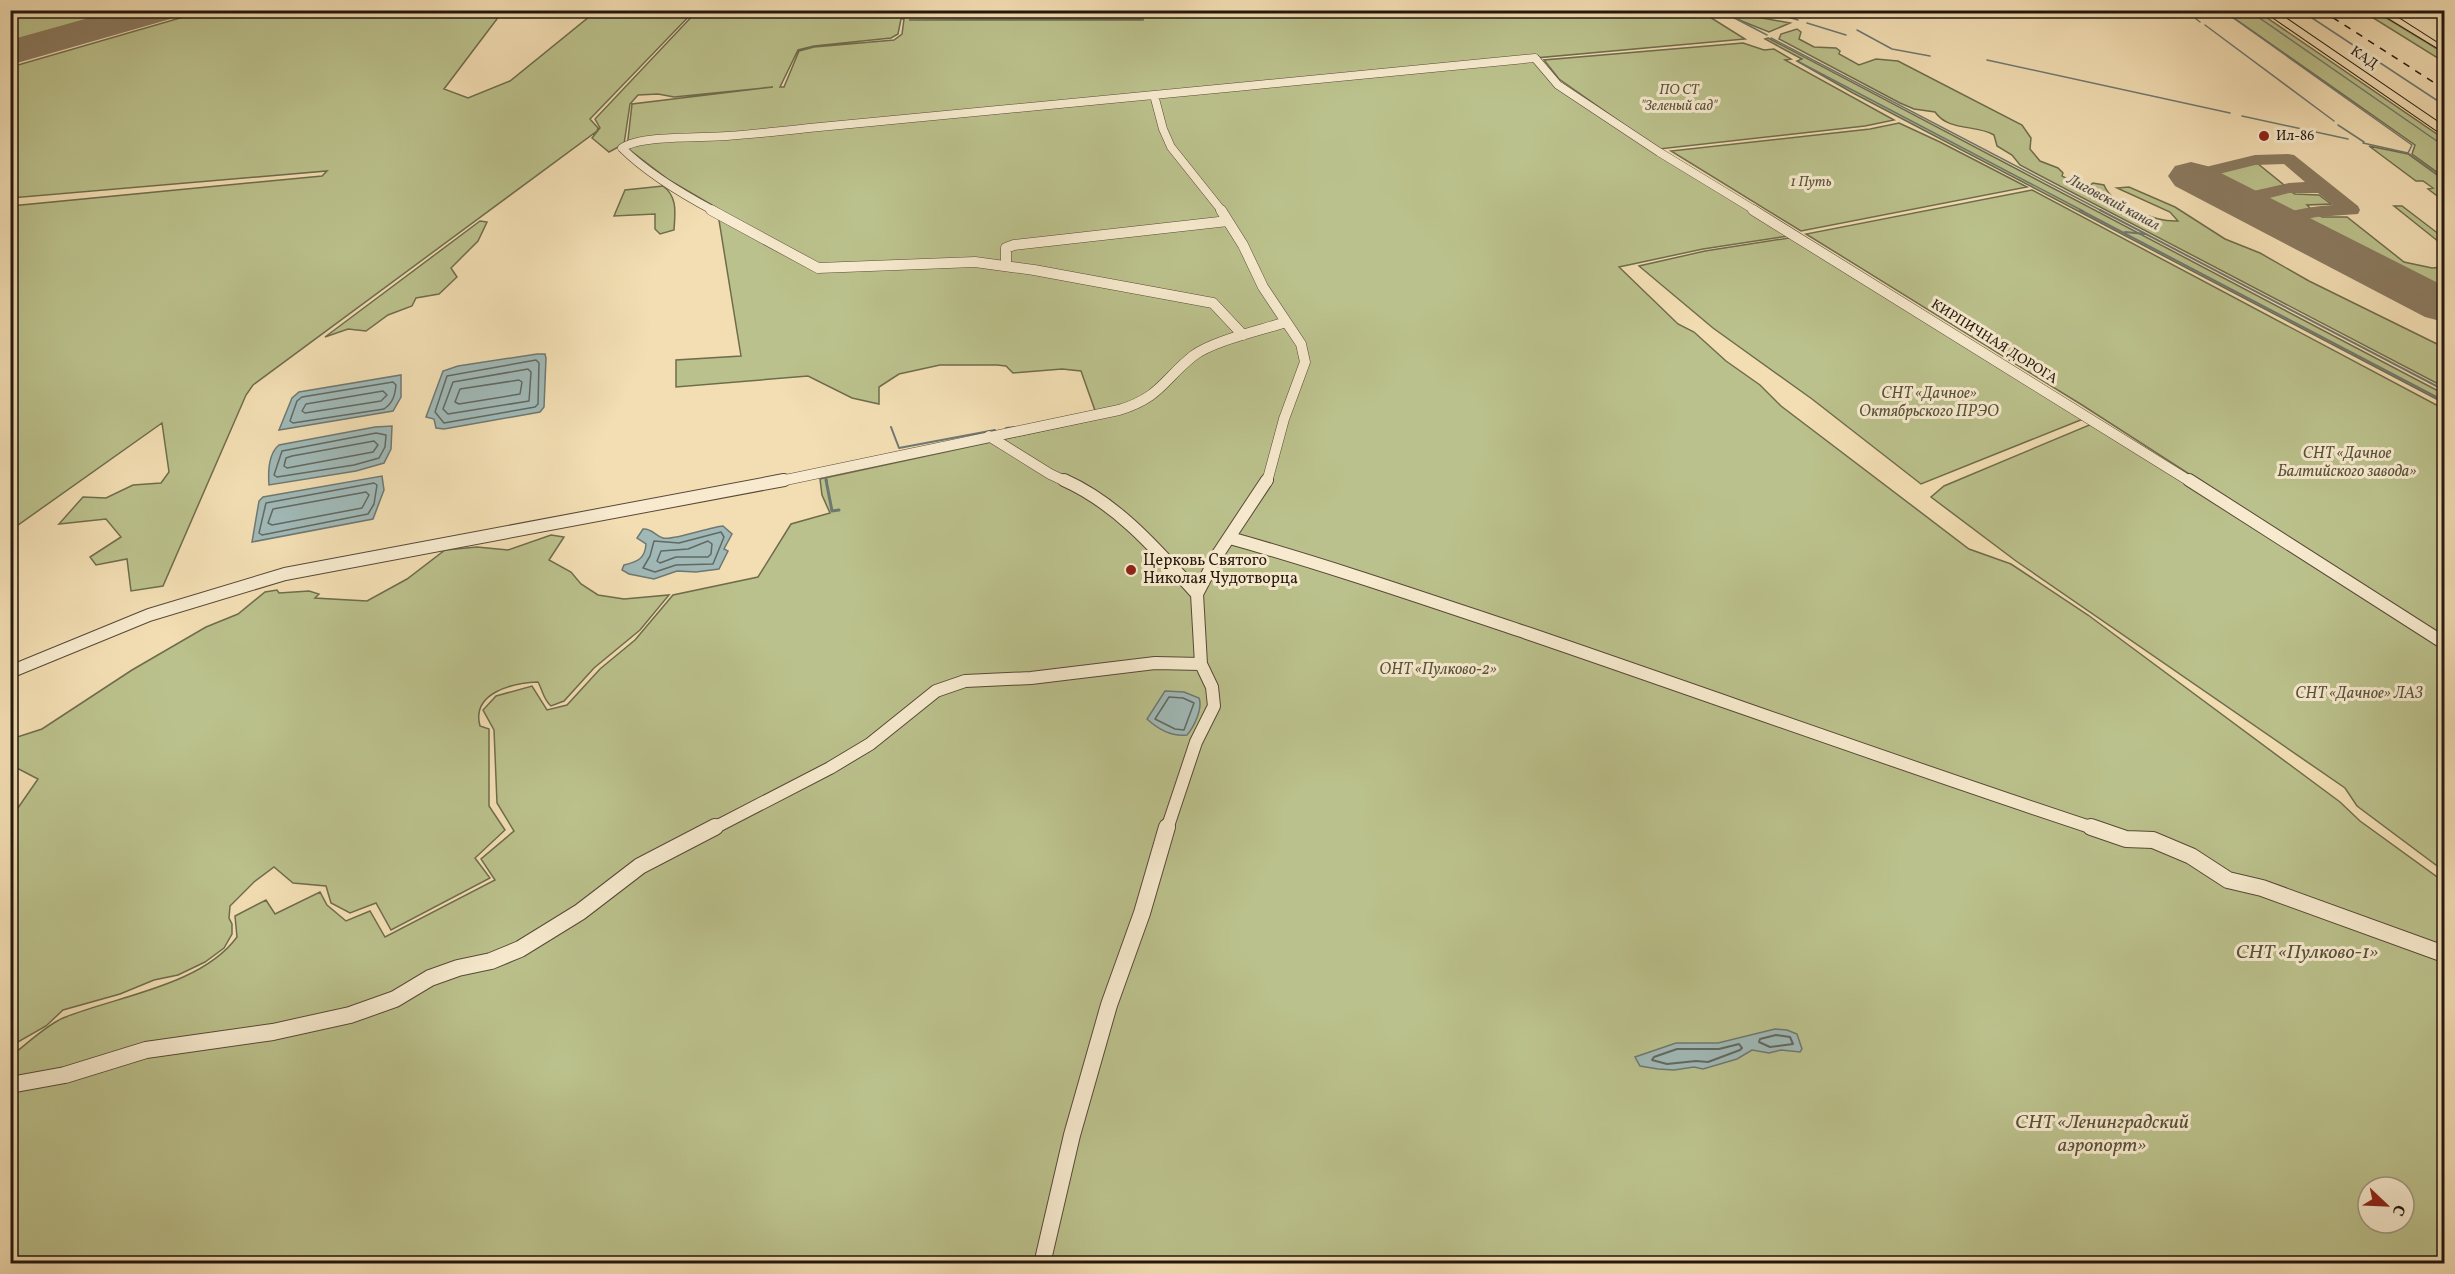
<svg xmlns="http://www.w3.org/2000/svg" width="2455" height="1274" font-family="Vollkorn,serif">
	<rect width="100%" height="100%" fill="#f3deb3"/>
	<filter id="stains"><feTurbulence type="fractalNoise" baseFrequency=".00333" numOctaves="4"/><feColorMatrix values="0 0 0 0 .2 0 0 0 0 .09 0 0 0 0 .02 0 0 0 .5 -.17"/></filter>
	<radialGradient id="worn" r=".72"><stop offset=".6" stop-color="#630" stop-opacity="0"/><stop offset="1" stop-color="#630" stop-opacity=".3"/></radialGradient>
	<path fill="#bbc18c" stroke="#6f6c4d" stroke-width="1.5" fill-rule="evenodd" d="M 11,10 L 121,10 L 121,11 L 11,41 Z
		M 1145,10 L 1695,10 L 1705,14 L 1745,39 L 1536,58 L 1553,81 L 1795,235 L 1703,249 L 1619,267 L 1678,324 L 1694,332 L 1726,361 L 1760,385 L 1781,406 L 1969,549 L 2011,564 L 2088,615 L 2340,802 L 2360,821 L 2444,882 L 2444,1263 L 11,1264 L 11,1056 C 27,1044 45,1026 63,1018 C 117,996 201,986 237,937 L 235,916 L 266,900 L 275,914 L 320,892 L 327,905 L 346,921 L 370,911 L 385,937 L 495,880 L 481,859 L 514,831 L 497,803 L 494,730 L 483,710 L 496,696 L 532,686 L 547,710 L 567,705 L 600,669 L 635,640 L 673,595 L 758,577 L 791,524 L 830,513 L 822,495 L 820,479 L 1098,419 L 1081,371 L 1062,369 L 1013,373 L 1006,366 L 997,365 L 940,365 L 899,374 L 879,387 L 879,404 L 852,398 L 808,376 L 676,387 L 676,360 L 741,356 L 717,208 L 669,180 L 627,148 L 632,104 L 773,87 L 674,97 L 658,94 L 638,95 L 630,104 L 624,144 L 609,152 L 592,138 L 600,128 L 595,119 L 697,11 L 1143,11 L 1141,19 L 909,20 L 1143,20 ZM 901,19 L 904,19 L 902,34 L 894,40 L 814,47 L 799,51 L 784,87 L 780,87 L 798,50 L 814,46 L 891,38 L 898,34 ZM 2368,1187 L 2404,1187 L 2404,1223 L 2368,1223 Z
		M 204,11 L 503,11 L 444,89 L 468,98 L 510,81 L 589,17 L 606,11 L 694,11 L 590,119 L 598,128 L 597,131 L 253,385 L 246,395 L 163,586 L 131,591 L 127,559 L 96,565 L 90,557 L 121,537 L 106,519 L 59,524 L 83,497 L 106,498 L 133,485 L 161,483 L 169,472 L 162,423 L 11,530 L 11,206 L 322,176 L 327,171 L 11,198 L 11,67 Z
		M 2224,11 L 2257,11 L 2444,139 L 2444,160 L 2442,164 L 2444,166 L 2444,177 L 2412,154 L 2415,145 Z
		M 2362,11 L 2375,11 L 2444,53 L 2444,62 Z
		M 1740,14 L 1790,23 L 1769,32 L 1739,20 Z
		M 1797,29 L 1801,32 L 1799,39 L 1814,47 L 1836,48 L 1840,51 L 1839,54 L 1859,65 L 1876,59 L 1898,61 L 2022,125 L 2031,138 L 2030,149 L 2040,161 L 2058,168 L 2063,173 L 2062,176 L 2085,189 L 2093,183 L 2104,185 C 2112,206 2157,222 2178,221 L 2170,212 L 2117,188 L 2129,187 L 2175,207 L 2225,239 L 2260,253 L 2309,281 L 2437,344 L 2444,349 L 2444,387 L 2020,165 L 2012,155 L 1997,146 L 1994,135 C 1976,124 1949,132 1935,112 L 1914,109 L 1900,103 L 1779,39 L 1781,34 Z
		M 1768,38 L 2444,394 L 2444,403 L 1853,93 L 1797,61 L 1802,59 L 1765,39 Z
		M 1743,43 L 1764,50 L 1774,49 L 1791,59 L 1785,60 L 1894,120 L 1865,126 L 1659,149 L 1559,79 L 1544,60 Z
		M 1899,123 L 1940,142 L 2027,187 L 1801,231 L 1671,151 L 1870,129 Z
		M 2369,146 L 2408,154 L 2444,180 L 2444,201 L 2428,189 L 2433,188 L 2423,181 L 2416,181 Z
		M 2257,163 L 2284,185 C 2244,196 2246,197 2209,179 L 2208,174 Z
		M 663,186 C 678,197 675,213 674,230 L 660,234 L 655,229 L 655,214 L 614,216 L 625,190 Z
		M 2032,190 L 2444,409 L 2444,638 L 2082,405 L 1806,234 Z
		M 2290,191 L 2295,194 L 2319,195 L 2331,204 L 2307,205 L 2311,209 C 2286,215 2280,215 2257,203 L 2256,199 Z
		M 2394,206 L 2402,206 L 2444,238 L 2444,246 Z
		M 2317,213 L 2322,217 L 2347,217 L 2404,262 L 2432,268 L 2444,267 L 2444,299 L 2296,223 L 2294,219 Z
		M 480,221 L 487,222 L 478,241 L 451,268 L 457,277 L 439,294 L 416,298 L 412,306 L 388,315 L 366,331 L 348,329 L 325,337 Z
		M 1795,237 L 2083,419 L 1921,484 L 1812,399 L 1713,328 L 1639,266 L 1705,251 Z
		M 2094,423 L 2444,648 L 2444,871 L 2357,806 L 2345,788 L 2016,561 L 1931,497 L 1944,486 Z
		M 551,535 L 564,537 L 549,560 L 571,572 L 581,584 L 598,595 L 624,599 L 669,595 L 640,630 L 594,668 L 564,701 L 551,706 C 543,699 543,691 538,682 C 512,683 471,693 480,726 L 489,729 L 489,806 L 505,830 L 475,858 L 490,878 L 391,930 L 376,903 L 350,913 L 331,903 L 326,886 L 293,883 L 274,867 L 254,882 L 230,906 L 229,918 L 232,924 L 232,934 L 224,948 L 205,962 L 178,975 L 154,980 L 120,994 L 63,1010 L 46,1026 L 11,1046 L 11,818 L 38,779 L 11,765 L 11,739 L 42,729 L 132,670 L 206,627 L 238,614 L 265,592 L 277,590 L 279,593 L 309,591 L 319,594 L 315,598 L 367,601 L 407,579 L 445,550 L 477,547 L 508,550 Z"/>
	<path fill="#a0b9b7" stroke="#6e7873" stroke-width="1.5" d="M 537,354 L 545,354 L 546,358 L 544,407 L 540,412 L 444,429 L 436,428 L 434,419 L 426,417 L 443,371 L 458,366 Z
		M 401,375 L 401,397 L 393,411 L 279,430 L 292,398 L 299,392 Z
		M 392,426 L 391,449 L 384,463 L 356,471 L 269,485 C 268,472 268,454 279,445 L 375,427 Z
		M 382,476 L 384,490 L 373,519 L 252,542 L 259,501 L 263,497 Z
		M 723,526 L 732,534 L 724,549 L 728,551 L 719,569 L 696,572 L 677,571 L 654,579 L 629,574 L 622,570 L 624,565 C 637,562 645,559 646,544 L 637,538 L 643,529 C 652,528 655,536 663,538 C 673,541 709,527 723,526 Z
		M 1165,691 L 1184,692 L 1199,698 C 1203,708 1194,727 1187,735 C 1172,737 1158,729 1147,719 Z
		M 1775,1029 L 1787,1030 L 1797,1034 L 1802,1049 L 1800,1052 L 1781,1050 L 1769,1053 L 1752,1050 L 1737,1059 L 1703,1069 L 1694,1067 L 1674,1070 L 1658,1069 L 1640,1066 L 1635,1057 L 1676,1043 L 1718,1043 Z"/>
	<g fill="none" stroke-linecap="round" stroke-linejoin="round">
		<path stroke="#626862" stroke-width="1.5" d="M 536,360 L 539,363 L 538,404 L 535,407 L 444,423 L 435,412 L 447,376 Z
			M 528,369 L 531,372 L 529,401 L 448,414 L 443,409 L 453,382 Z
			M 519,380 L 522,382 L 520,394 L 459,404 L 455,402 L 460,389 Z
			M 393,382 L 396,385 C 395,395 393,403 384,409 L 293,423 L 290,421 L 297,401 L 302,397 Z
			M 383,391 L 387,395 L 381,401 L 305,413 L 302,411 L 306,404 Z
			M 376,433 L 386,435 L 385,447 L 379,458 L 354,465 L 277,477 L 274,475 L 282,451 Z
			M 374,441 L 378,445 L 373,452 L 287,468 L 284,466 L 286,458 L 292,456 Z
			M 374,483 L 377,485 L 374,504 L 368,514 L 262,535 L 259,533 L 266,503 Z
			M 366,492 L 369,495 L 362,508 L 272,525 L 268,523 L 273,509 Z
			M 721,532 L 724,537 L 713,564 L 676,565 L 655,572 L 643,568 L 650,556 L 654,541 L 679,543 Z
			M 708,541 L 712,544 L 711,554 L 708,557 L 676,557 L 660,563 L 657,561 L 661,551 L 688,549 Z
			M 1169,697 L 1183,698 L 1194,703 L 1184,730 L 1175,729 L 1155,719 Z"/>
		<path stroke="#626862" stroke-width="2" d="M 1776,1035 L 1790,1037 L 1793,1044 L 1770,1047 L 1759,1042 L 1760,1039 Z
			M 1739,1044 L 1742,1048 L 1740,1050 L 1708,1062 L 1696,1061 L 1667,1064 L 1652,1060 L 1654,1057 L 1677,1049 L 1719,1049 Z"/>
		<path stroke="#6e7873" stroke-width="1.5" d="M 1719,10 L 1767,35
			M 2185,10 L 2200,22
			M 2222,10 L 2412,145 L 2408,153
			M 2248,10 L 2444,146
			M 2300,10 L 2444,105
			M 1771,12 L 1798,20
			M 1807,23 L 1846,35
			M 2205,25 L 2334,121
			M 1857,30 L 1892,49 L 1930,56
			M 1771,38 L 2102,211
			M 1987,60 L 2230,113
			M 1799,62 L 2083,211
			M 2242,116 L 2348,139
			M 2338,125 L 2364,142
			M 2363,143 L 2408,153 L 2444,178"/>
		<path stroke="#6e7873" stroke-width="2" d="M 2080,210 L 2444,401
			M 2100,210 L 2444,390
			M 2125,232 L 2145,234
			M 891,427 L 899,448 L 995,430
			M 1006,428 L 1016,427
			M 825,473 L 827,482"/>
		<path stroke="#6e7873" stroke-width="3" d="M 826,480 L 832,511 L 839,510"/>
		<path fill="#8b7a60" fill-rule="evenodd" d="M 2288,154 L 2294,155 L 2358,206 L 2360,210 L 2358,214 L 2316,217 L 2276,226 L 2269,224 L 2267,220 L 2269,216 C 2291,211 2311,206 2333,205 L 2318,193 L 2289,193 L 2238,206 L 2231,204 L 2229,200 L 2231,196 L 2289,183 L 2305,182 L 2284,164 L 2255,165 L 2191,181 L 2185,180 L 2182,176 L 2185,172 L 2255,155 Z"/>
		<path fill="#8b7a60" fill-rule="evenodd" d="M 117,10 L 179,10 L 174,18 L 10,65 L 10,40 Z
			M 2191,162 L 2207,166 L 2444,286 L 2444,322 L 2425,317 L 2175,186 L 2168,176 L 2175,166 Z"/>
		<defs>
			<path id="minor-far3" d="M 1154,95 L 1163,129 L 1171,147 L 1222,211
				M 714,211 C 682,194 648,174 622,148 C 641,135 701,138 727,136 C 754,134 782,131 809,128 C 1051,106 1293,81 1535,58 L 1558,85 L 1659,152 L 1756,211"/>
			<path id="minor-far2" d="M 711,210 L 818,268 L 975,262 L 1034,270 L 1213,303 L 1243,335
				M 1221,210 L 1243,245 L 1263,287 L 1301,344 L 1305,362 L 1284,419 L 1267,482
				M 1753,210 L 2191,482
				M 1006,266 L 1006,248 L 1014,245 L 1228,221
				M 989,436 L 1050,474 L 1067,482
				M 776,482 L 1119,410 C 1161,397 1163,380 1193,356 C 1212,341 1262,330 1286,322"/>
			<path id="minor-far1" d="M 1064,480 C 1118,504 1158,551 1197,594
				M 2189,480 L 2444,643
				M 1230,538 C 1330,566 1428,600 1527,633 C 1717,698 1905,766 2096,829
				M 10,672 L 149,615 L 285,574 L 784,480
				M 712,829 L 830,768 L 870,744 L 936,691 L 965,681 L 1031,678 L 1155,663 L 1201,664
				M 1167,829 L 1196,742 L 1214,706 L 1212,687 L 1201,664 L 1197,594 L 1218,554 L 1267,480"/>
			<path id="minor" d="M 2091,827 L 2126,839 L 2153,840 L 2191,856 L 2228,880 L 2262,888 L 2444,954
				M 10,1085 L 65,1075 L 146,1050 L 273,1032 L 350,1015 L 395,999 L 430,978 L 458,968 L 491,961 L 520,949 L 580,912 L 640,866 L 715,827
				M 1042,1264 L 1072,1135 L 1109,1005 L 1142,913 L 1167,827"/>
			<path id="major" d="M 2375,10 L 2386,10 L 2444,47 L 2444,52 Z"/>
			<path id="highway" d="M 2262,10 L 2274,10 L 2444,126 L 2444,134 L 2440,133 Z"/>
		</defs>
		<use href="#minor-far3" stroke="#574937" stroke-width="9"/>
		<use href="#minor-far2" stroke="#574937" stroke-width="11"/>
		<use href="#minor-far1" stroke="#574937" stroke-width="14"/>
		<use href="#minor" stroke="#574937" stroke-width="18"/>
		<use href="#major" stroke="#23170e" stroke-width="2"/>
		<use href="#highway" stroke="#23170e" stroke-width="2"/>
		<use href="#minor-far3" stroke="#f7eace" stroke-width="8"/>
		<use href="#minor-far2" stroke="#f7eace" stroke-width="10"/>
		<use href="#minor-far1" stroke="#f7eace" stroke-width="12"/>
		<use href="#minor" stroke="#f7eace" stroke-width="16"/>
		<use href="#major" fill="#f3deb3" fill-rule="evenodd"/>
		<use href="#highway" fill="#f3deb3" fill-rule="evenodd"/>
		<path stroke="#23170e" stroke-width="1.5" stroke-dasharray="7 7" stroke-linecap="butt" d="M 2321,10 L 2444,89"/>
	</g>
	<g fill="#8f2418" stroke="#f7eace" stroke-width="2">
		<circle cx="2264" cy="136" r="6"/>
		<circle cx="1131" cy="570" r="6"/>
	</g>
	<g text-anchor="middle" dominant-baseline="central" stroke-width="6" stroke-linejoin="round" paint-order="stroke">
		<g font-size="14" fill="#23170e" stroke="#f7eace">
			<text transform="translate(2364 58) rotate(34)">КАД</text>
			<text transform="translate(1994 342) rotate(32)">КИРПИЧНАЯ ДОРОГА</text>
		</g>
		<g font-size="14" font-style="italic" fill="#58523a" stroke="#f7eace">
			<text x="1679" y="90">ПО СТ<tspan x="1679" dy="16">"Зеленый сад"</tspan></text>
			<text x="1811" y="182">1 Путь</text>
		</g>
		<g font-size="14" fill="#23170e" stroke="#f7eace" text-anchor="start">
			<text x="2276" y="136">Ил-86</text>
		</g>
		<g font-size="15" font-style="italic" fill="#4f5049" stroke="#f7eace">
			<text transform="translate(2113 203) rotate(28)">Лиговский канал</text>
		</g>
		<g font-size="16" font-style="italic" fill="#58523a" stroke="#f7eace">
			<text x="1929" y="394">СНТ «Дачное»<tspan x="1929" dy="18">Октябрьского ПРЭО</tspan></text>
			<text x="2347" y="454">СНТ «Дачное<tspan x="2347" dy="18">Балтийского завода»</tspan></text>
			<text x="1438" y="670">ОНТ «Пулково-2»</text>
			<text x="2359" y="694">СНТ «Дачное» ЛАЗ</text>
		</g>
		<g font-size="16" fill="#23170e" stroke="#f7eace" text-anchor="start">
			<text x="1143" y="561">Церковь Святого<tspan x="1143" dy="18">Николая Чудотворца</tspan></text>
		</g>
		<g font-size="20" font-style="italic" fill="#58523a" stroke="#f7eace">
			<text x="2307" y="953">СНТ «Пулково-1»</text>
			<text x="2102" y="1123">СНТ «Ленинградский<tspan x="2102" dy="23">аэропорт»</tspan></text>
		</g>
	</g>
	<rect width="2455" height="1274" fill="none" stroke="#f3deb3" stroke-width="36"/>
	<rect x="12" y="12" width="2431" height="1250" fill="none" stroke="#23170e" stroke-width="3"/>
	<rect x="18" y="18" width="2419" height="1238" fill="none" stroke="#23170e" stroke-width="1.5"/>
	<g transform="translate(2386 1205) rotate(113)"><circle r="28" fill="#f7eace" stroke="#a29681" stroke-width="1.5"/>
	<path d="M0-4.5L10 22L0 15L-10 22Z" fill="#8f2418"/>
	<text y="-9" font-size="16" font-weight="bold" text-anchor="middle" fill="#23170e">С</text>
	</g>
	<rect width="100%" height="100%" filter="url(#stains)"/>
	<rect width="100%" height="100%" fill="url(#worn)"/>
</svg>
